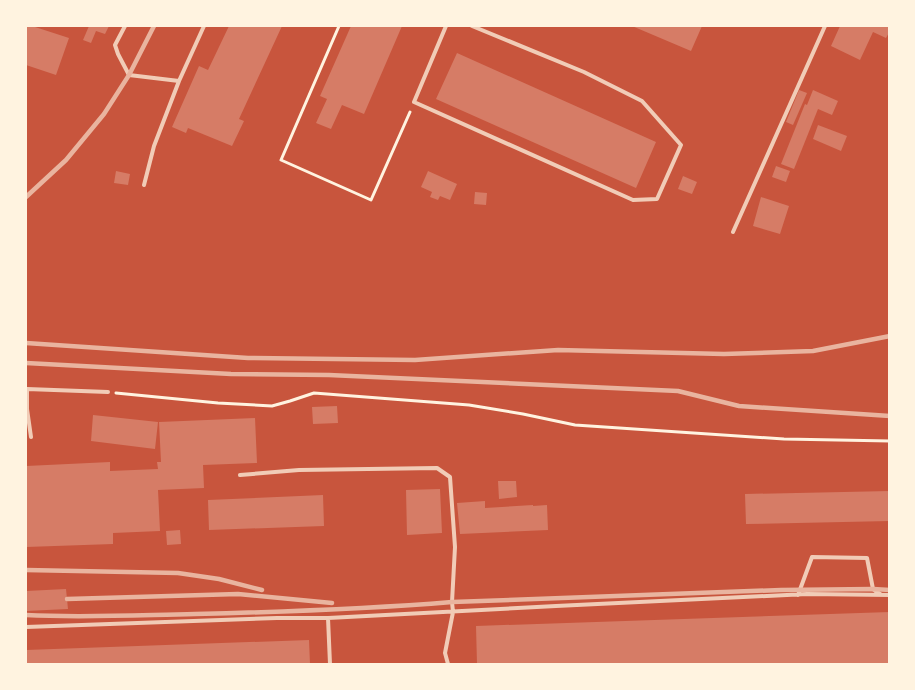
<svg xmlns="http://www.w3.org/2000/svg" width="915" height="690" font-family="'IBM Plex Serif',serif">
	<rect width="100%" height="100%" fill="#c8553d"/>
	<path fill="#d67c66" d="M 26,26 L 32,26 L 69,38 L 56,75 L 26,65 Z
		M 89,26 L 109,26 L 105,34 L 96,31 L 91,43 L 83,40 Z
		M 229,26 L 282,26 L 239,119 L 244,121 L 232,146 L 188,128 L 186,133 L 172,127 L 199,66 L 208,70 Z
		M 351,26 L 402,26 L 364,114 L 342,105 L 331,129 L 316,123 L 327,99 L 320,96 Z
		M 632,26 L 702,26 L 691,51 Z
		M 840,26 L 890,26 L 890,31 L 886,38 L 873,32 L 860,60 L 831,46 Z
		M 457,53 L 656,142 L 636,188 L 436,99 Z
		M 799,90 L 807,93 L 793,125 L 786,122 Z
		M 813,90 L 838,101 L 832,115 L 818,109 L 794,169 L 781,164 L 805,104 L 807,105 Z
		M 818,125 L 847,136 L 841,151 L 813,139 Z
		M 776,166 L 790,171 L 786,182 L 772,177 Z
		M 116,171 L 130,174 L 128,185 L 114,183 Z
		M 428,171 L 457,184 L 450,200 L 440,196 L 438,200 L 430,197 L 432,192 L 421,187 Z
		M 683,176 L 697,182 L 692,194 L 678,189 Z
		M 475,192 L 487,193 L 486,205 L 474,204 Z
		M 761,197 L 789,206 L 780,234 L 753,226 Z
		M 337,406 L 338,423 L 313,424 L 312,407 Z
		M 93,415 L 158,422 L 155,449 L 91,441 Z
		M 255,418 L 257,463 L 203,465 L 204,488 L 158,490 L 160,531 L 113,533 L 113,544 L 26,547 L 26,466 L 110,462 L 110,471 L 158,469 L 157,462 L 161,462 L 159,422 Z
		M 498,481 L 516,481 L 517,497 L 499,499 Z
		M 440,489 L 442,533 L 407,535 L 406,490 Z
		M 890,491 L 890,521 L 746,524 L 745,494 Z
		M 323,495 L 324,526 L 209,530 L 208,500 Z
		M 485,501 L 485,508 L 533,505 L 533,506 L 547,505 L 548,530 L 460,534 L 457,503 Z
		M 180,530 L 181,544 L 167,545 L 166,531 Z
		M 66,589 L 68,609 L 26,611 L 26,591 Z
		M 890,612 L 890,664 L 477,664 L 476,626 Z
		M 309,640 L 310,664 L 26,664 L 26,650 Z"/>
	<g fill="none" stroke-linecap="round" stroke-linejoin="round">
		<path stroke="#fff3e0" stroke-width="3" d="M 339,26 L 281,160 L 371,200 L 410,112
			M 116,393 L 218,403 L 272,406 L 290,401 L 314,393 L 469,405 L 523,414 L 575,425 L 784,439 L 890,441"/>
		<path stroke="#f1ccb7" stroke-width="4" d="M 125,26 L 115,45 L 118,54 L 129,75 L 179,81
			M 446,26 L 414,102 L 633,200 L 657,199 L 681,145 L 642,101 L 584,72 L 472,26
			M 144,185 L 154,146 L 179,81 L 204,26
			M 733,232 L 825,26
			M 26,389 L 27,389 L 27,409 L 31,437
			M 27,389 L 108,392
			M 240,475 L 299,470 L 437,468 L 450,477 L 455,547 L 452,602 L 453,612 L 445,653 L 448,664
			M 798,595 L 812,557 L 867,558 L 873,589 L 880,594
			M 328,618 L 330,664
			M 26,627 L 277,618 L 328,618 L 556,606 L 807,594 L 890,595"/>
		<path stroke="#e9b49f" stroke-width="4.5" d="M 26,197 L 66,160 L 104,114 L 129,75 L 154,26
			M 26,343 L 248,358 L 415,360 L 558,350 L 724,354 L 813,351 L 890,336
			M 26,363 L 231,374 L 329,375 L 678,391 L 739,406 L 890,416
			M 26,570 L 178,573 L 219,579 L 262,590
			M 67,599 L 238,594 L 332,603
			M 26,615 C 82,618 139,615 195,614 C 281,612 367,609 452,602 L 781,590 L 873,589 L 890,590"/>
	</g>
	<rect width="915" height="690" fill="none" stroke="#fff3e0" stroke-width="54"/>
</svg>
